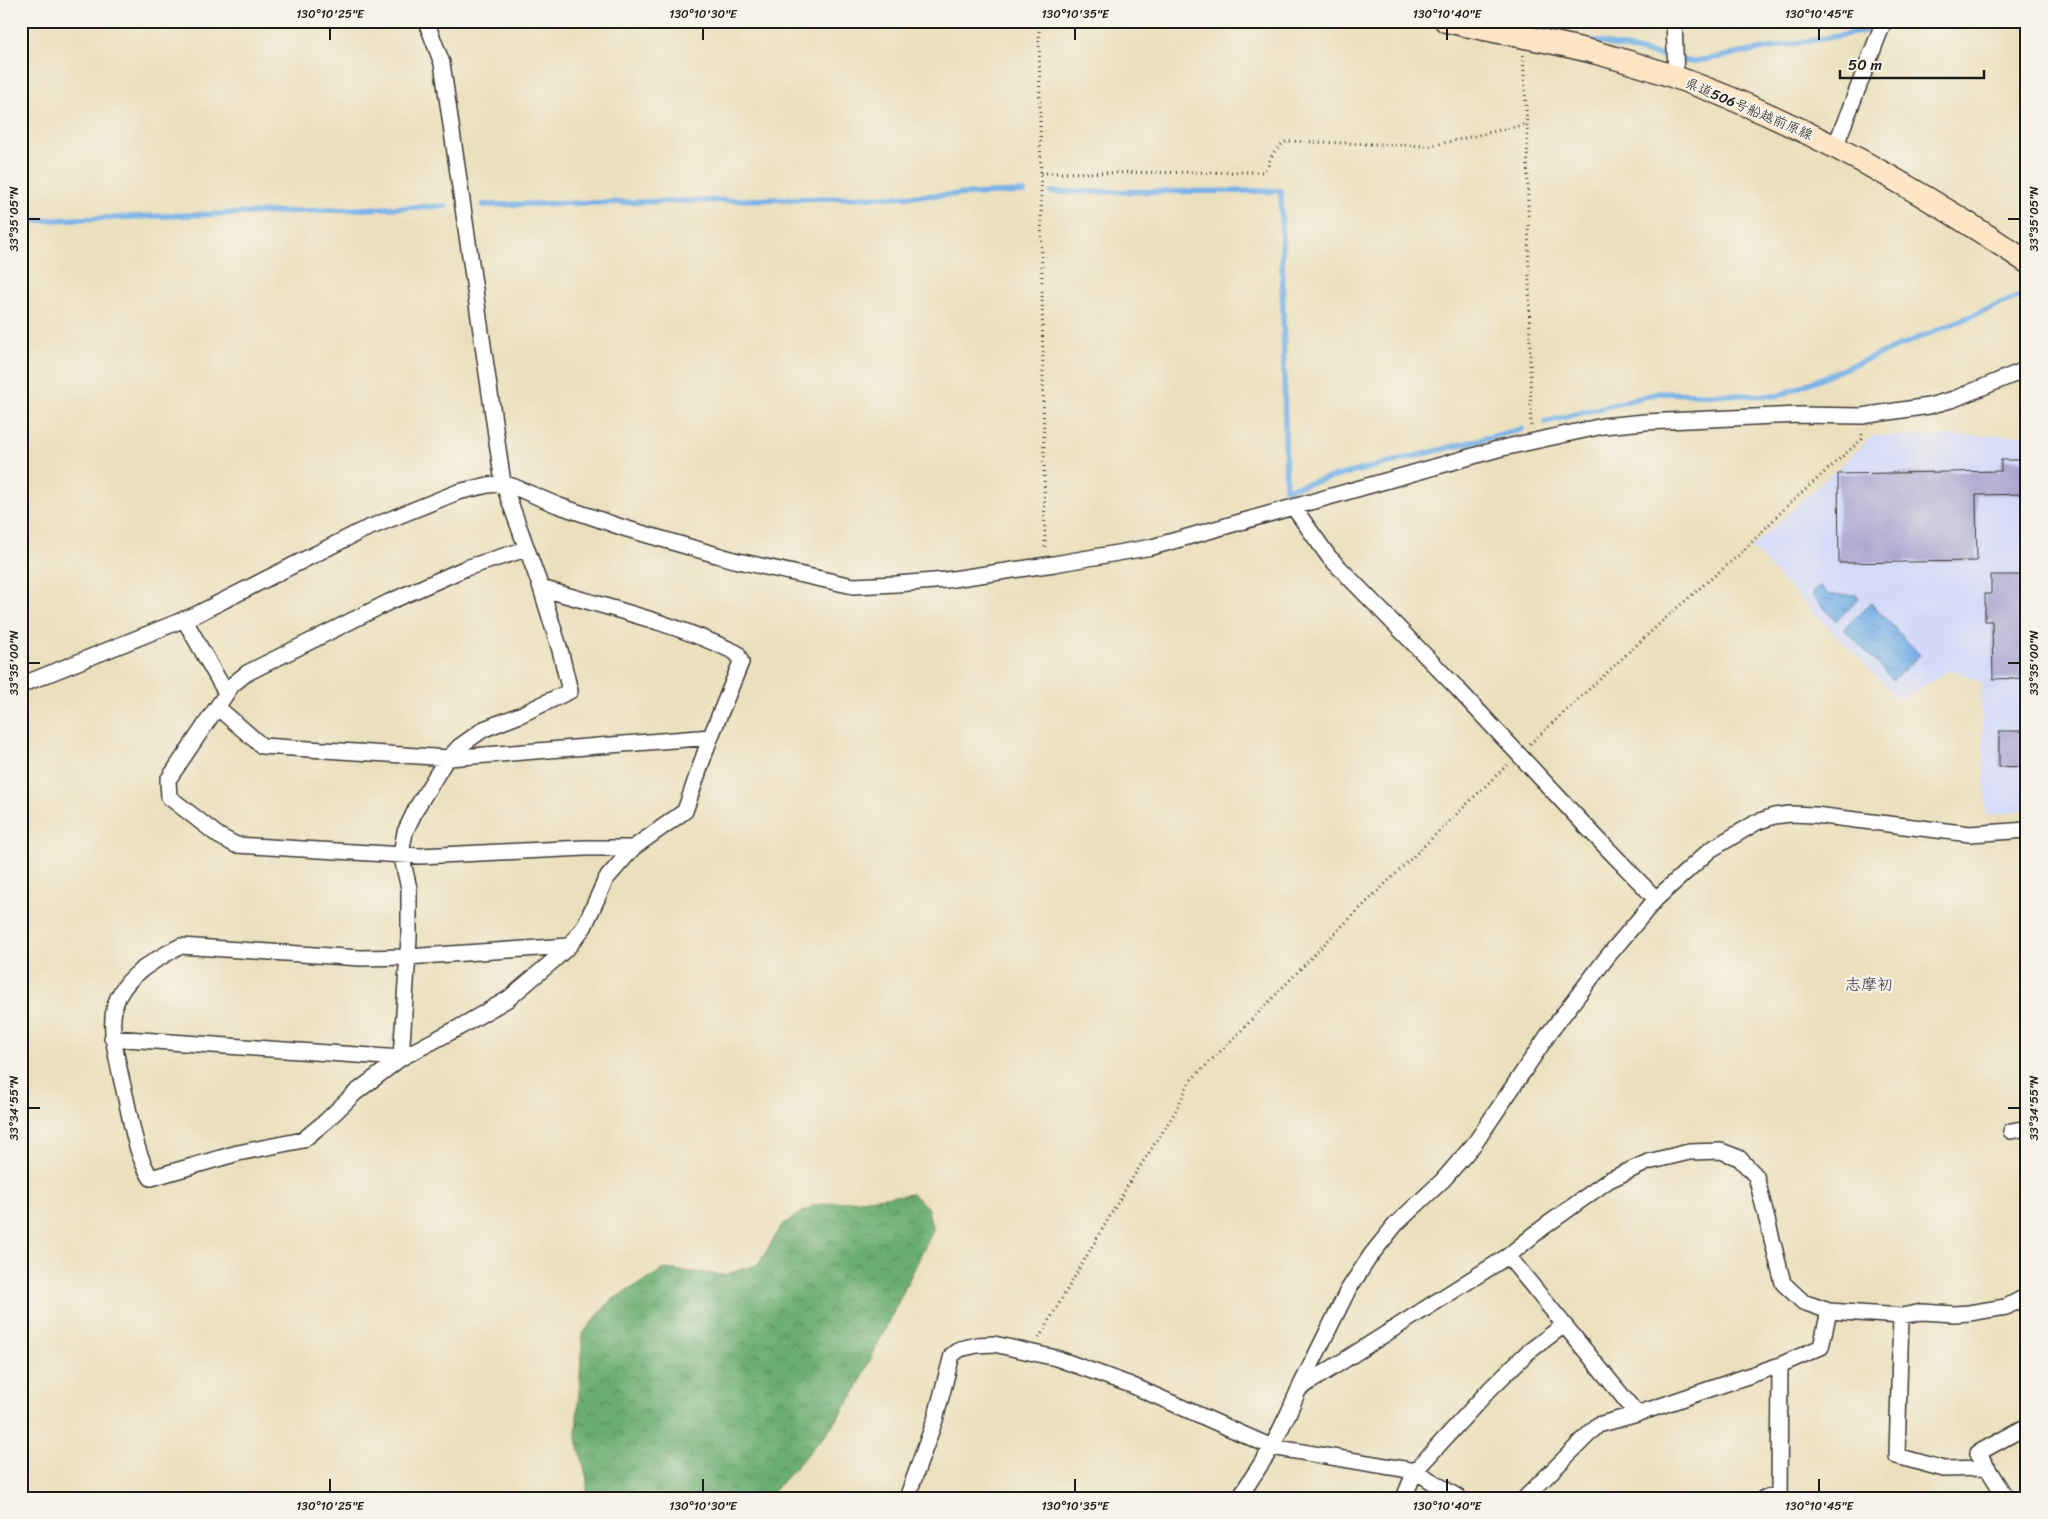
<svg xmlns="http://www.w3.org/2000/svg" width="2048" height="1519" font-family="Sriracha,'Klee One',sans-serif">
	<defs>
		<pattern id="forest-crowns" width="20" height="18" patternUnits="userSpaceOnUse" patternTransform="scale(1.25)"><rect width="20" height="18" fill="#6cad71"/><path d="M2 6a3 3 0 1 1 6 0M12 15a3 3 0 1 1 6 0" fill="none" stroke="#588c5c"/></pattern>
		<pattern id="water-ripples" width="26" height="14" patternUnits="userSpaceOnUse" patternTransform="scale(1.25)"><rect width="26" height="14" fill="#77b1e7"/><path d="M2 4q2-2 4 0t4 0M15 11q2-2 4 0t4 0" fill="none" stroke="#618fba"/></pattern>
	</defs>
	<rect width="100%" height="100%" fill="#f7f3e8"/>
	<filter id="ink" filterUnits="userSpaceOnUse"><feTurbulence type="fractalNoise" baseFrequency=".02" numOctaves="2"/><feDisplacementMap in="SourceGraphic" scale="10" xChannelSelector="R" yChannelSelector="G"/><feConvolveMatrix kernelMatrix="1 2 1 2 8 2 1 2 1" color-interpolation-filters="sRGB"/></filter>
	<filter id="wash" filterUnits="userSpaceOnUse"><feTurbulence type="fractalNoise" baseFrequency=".0096" numOctaves="4" result="noise"/><feDisplacementMap in="SourceGraphic" scale="20" xChannelSelector="R" yChannelSelector="G"/><feGaussianBlur stdDeviation="1.12" result="paint"/><feColorMatrix in="noise" values="0 0 0 0 0 0 0 0 0 0 0 0 0 0 0 0 0 1.4 0 .05"/><feComposite in="paint" operator="in"/></filter>
	<g filter="url(#wash)">
		<rect width="100%" height="100%" fill="#ebe0bd"/>
		<path fill="#d3d9f9" d="M 2027,435 L 2027,810 L 1986,815 L 1980,682 L 1951,669 L 1900,701 L 1751,548 L 1873,436 Z"/>
		<path fill="url(#forest-crowns)" stroke="#446446" d="M 912,1194 L 927,1207 L 933,1230 L 853,1396 L 826,1434 L 767,1498 L 587,1498 L 587,1479 L 576,1435 L 583,1333 L 610,1301 L 664,1269 L 724,1275 L 759,1264 L 781,1226 L 814,1205 Z"/>
		<path fill="url(#water-ripples)" stroke="#4a6682" d="M 1820,586 L 1829,595 L 1856,595 L 1859,599 L 1836,621 L 1811,594 Z
			M 1871,603 L 1920,655 L 1893,680 L 1844,629 Z"/>
		<g fill="none" stroke-linecap="round" stroke-linejoin="round">
			<path stroke="#77b1e7" stroke-width="5.5" d="M 1894,26 L 1921,21
				M 1594,41 L 1691,62 L 1865,31
				M 1051,192 L 1281,191 L 1286,489 L 1522,429
				M 483,205 L 889,197 L 1024,192
				M 21,221 L 446,206
				M 1545,422 L 1659,393 L 1778,396 L 2027,293"/>
		</g>
		<g id="blocks">
			<path fill="#ada7d2" d="M 2001,460 L 2027,460 L 2027,494 L 1976,495 L 1977,561 L 1839,563 L 1838,474 L 2001,471 Z
				M 1991,575 L 2027,575 L 2027,678 L 1993,679 L 1992,621 L 1985,621 L 1985,594 L 1991,594 Z
				M 1999,731 L 2027,731 L 2027,766 L 1999,767 Z"/>
		</g>
	</g>
	<g filter="url(#ink)">
		<use href="#blocks" fill-opacity="0" stroke="#3b3934" stroke-width="1"/>
		<g fill="none" stroke-linecap="round" stroke-linejoin="round">
			<defs>
				<path id="street" d="M 1674,21 L 1676,78
					M 1835,147 L 1884,21
					M 1294,508 L 1329,557 L 1456,687 L 1577,817 L 1656,899
					M 526,549 L 466,568 L 389,602 L 247,673 L 232,685 L 168,780 L 169,797 L 219,836 L 236,845 L 420,856 L 585,848 L 633,848
					M 541,588 C 606,607 675,623 737,653 L 741,662 L 709,741 L 685,811 L 633,848 L 606,879 L 584,927 L 569,946 L 554,960 L 508,999 L 458,1028 L 401,1058 L 355,1093 L 326,1121 L 303,1140 L 238,1153 L 151,1178 C 136,1155 132,1125 126,1099 C 107,1016 96,989 181,946 L 360,958 L 407,957 L 569,946
					M 184,619 L 226,693
					M 21,685 L 195,615 L 361,531 L 458,492 L 488,485 L 503,483 L 512,486 L 557,505 L 624,528 L 734,560 L 853,586 L 897,584 L 946,580 L 1054,564 L 1152,547 L 1498,449 L 1603,426 L 1645,422 L 1798,415 L 1862,416 L 1929,406 L 1954,399 L 2027,369
					M 217,707 L 262,746 L 449,758 L 711,737
					M 112,1038 L 401,1058
					M 401,1058 L 409,938 L 409,888 L 401,854 L 405,832 L 417,807 L 444,763 L 460,746 L 484,729 L 520,715 L 570,691 L 560,650 L 541,588 L 503,483 L 442,63 L 426,21
					M 2011,1131 L 2027,1128
					M 1508,1256 L 1637,1414 L 1780,1365 L 1779,1496 L 1764,1498
					M 1901,1316 L 1897,1456 L 1944,1469 L 1988,1468
					M 1780,1365 L 1821,1347 L 1829,1311
					M 1299,1389 L 1508,1256 L 1541,1229 L 1609,1180 L 1648,1162 L 1689,1152 L 1721,1151 L 1739,1158 L 1756,1176 L 1783,1283 L 1803,1302 L 1829,1311 L 1901,1316 L 1922,1312 L 1954,1314 L 1969,1313 L 2006,1307 L 2027,1296
					M 907,1498 L 935,1420 L 952,1355 L 960,1349 L 977,1345 L 994,1344 L 1056,1358 L 1131,1385 L 1272,1447 L 1415,1471 L 1459,1498
					M 1239,1498 L 1272,1447 L 1288,1414 L 1299,1389 L 1348,1290 L 1371,1255 L 1396,1224 L 1443,1180 L 1475,1143 L 1550,1032 L 1608,956 L 1656,899 L 1710,850 L 1757,822 L 1774,816 L 1790,814 L 1815,815 L 1970,834 L 2027,830
					M 1404,1498 L 1415,1471 L 1490,1389 L 1527,1353 L 1564,1325
					M 1525,1498 L 1598,1425 L 1637,1414
					M 2006,1498 L 1978,1453 L 2027,1426"/>
				<path id="secondary" d="M 1446,21 C 1496,32 1547,40 1597,53 C 1750,93 1897,174 2027,262"/>
			</defs>
			<use href="#street" stroke="#3b3934" stroke-width="18"/>
			<use href="#secondary" stroke="#3b3934" stroke-width="25"/>
			<path stroke="#3b3934" stroke-width="3" stroke-dasharray="1 4" stroke-linecap="butt" d="M 1039,21 L 1045,548
				M 1523,55 L 1527,124 L 1531,427
				M 1041,173 L 1262,172 L 1268,167 C 1270,155 1276,148 1287,141 L 1430,146 L 1527,124
				M 21,645 L 27,666
				M 1530,744 L 1670,614 L 1742,552 L 1789,504 L 1862,439 L 1862,431
				M 1039,1338 L 1128,1185 L 1174,1114 L 1190,1081 L 1237,1035 L 1338,930 L 1507,765"/>
			<use href="#street" stroke="#fff" stroke-width="15"/>
			<use href="#secondary" stroke="#fde5c5" stroke-width="22"/>
		</g>
	</g>
	<path fill="none" stroke="#1c1c1c" stroke-width="2" d="M 330,28 L 330,40M 703,28 L 703,40M 1075,28 L 1075,40M 1447,28 L 1447,40M 1819,28 L 1819,40M 28,219 L 40,219M 2008,219 L 2020,219M 28,663 L 40,663M 2008,663 L 2020,663M 28,1108 L 40,1108M 2008,1108 L 2020,1108M 330,1479 L 330,1492M 703,1479 L 703,1492M 1075,1479 L 1075,1492M 1447,1479 L 1447,1492M 1819,1479 L 1819,1492"/>
	<g text-anchor="middle" dominant-baseline="central" stroke-width="4.5" stroke-linejoin="round" paint-order="stroke">
		<g font-size="14" fill="#1c1c1c" stroke="#f7f3e8">
			<text transform="translate(1749 109) rotate(23)">県道506号船越前原線</text>
		</g>
		<g font-size="16" font-weight="bold" fill="#4f4d5c" stroke="#f7f3e8">
			<text x="1869" y="984">志摩初</text>
		</g>
	</g>
	<rect width="2048" height="1519" fill="none" stroke="#f7f3e8" stroke-width="55"/>
	<path d="M1840 70v8h144v-8" fill="none" stroke="#1c1c1c" stroke-width="2.5"/>
	<text x="1848" y="70" font-size="15" fill="#1c1c1c" stroke="#f7f3e8" stroke-width="4" paint-order="stroke">50 m</text>
	<rect x="28" y="28" width="1992" height="1464" fill="none" stroke="#1c1c1c" stroke-width="2"/>
	<g font-size="12" text-anchor="middle" fill="#1c1c1c">
		<text x="330" y="18">130°10'25"E</text>
		<text x="703" y="18">130°10'30"E</text>
		<text x="1075" y="18">130°10'35"E</text>
		<text x="1447" y="18">130°10'40"E</text>
		<text x="1819" y="18">130°10'45"E</text>
		<text transform="translate(14 219) rotate(-90)" y="4">33°35'05"N</text>
		<text transform="translate(2034 219) rotate(-90)" y="4">33°35'05"N</text>
		<text transform="translate(14 663) rotate(-90)" y="4">33°35'00"N</text>
		<text transform="translate(2034 663) rotate(-90)" y="4">33°35'00"N</text>
		<text transform="translate(14 1108) rotate(-90)" y="4">33°34'55"N</text>
		<text transform="translate(2034 1108) rotate(-90)" y="4">33°34'55"N</text>
		<text x="330" y="1510">130°10'25"E</text>
		<text x="703" y="1510">130°10'30"E</text>
		<text x="1075" y="1510">130°10'35"E</text>
		<text x="1447" y="1510">130°10'40"E</text>
		<text x="1819" y="1510">130°10'45"E</text>
	</g>
</svg>
